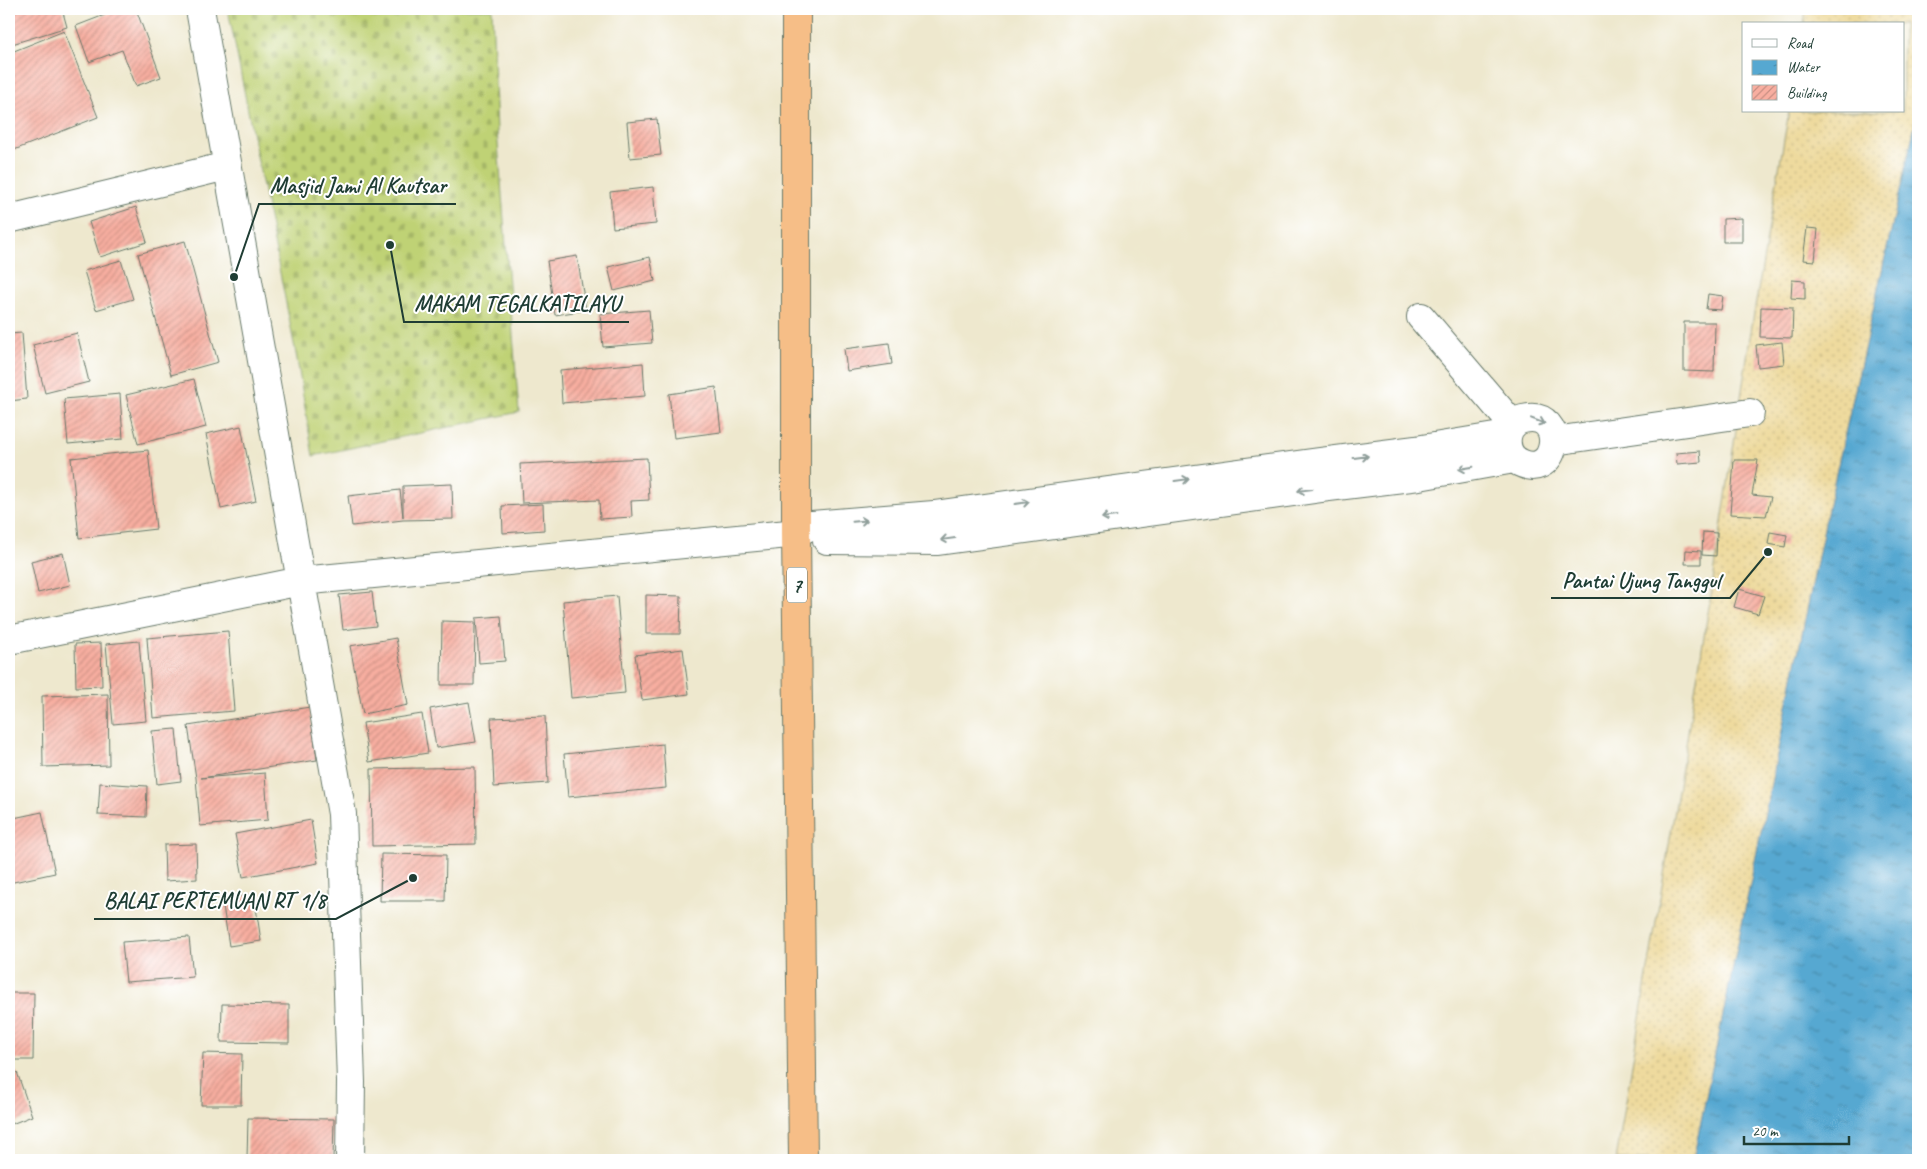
<svg xmlns="http://www.w3.org/2000/svg" width="1927" height="1169" font-family="Caveat,sans-serif">
	<defs>
		<pattern id="sand-dots" width="8" height="8" patternUnits="userSpaceOnUse" patternTransform="scale(1.25)"><rect width="8" height="8" fill="#eeda9e"/><path d="M2 2h.1M6 6h.1" fill="none" stroke="#ccbc89" stroke-width="1.8" stroke-linecap="round"/></pattern>
		<pattern id="cemetery-stones" width="16" height="16" patternUnits="userSpaceOnUse" patternTransform="scale(1.25)"><rect width="16" height="16" fill="#bfd275"/><path d="M2 7V4a2 2 0 0 1 4 0v3zM10 15v-3a2 2 0 0 1 4 0v3z" fill="#a4b566"/></pattern>
		<pattern id="water-ripples" width="26" height="14" patternUnits="userSpaceOnUse" patternTransform="scale(1.25)"><rect width="26" height="14" fill="#56a8d1"/><path d="M2 4q2-2 4 0t4 0M15 11q2-2 4 0t4 0" fill="none" stroke="#478aaa"/></pattern>
		<pattern id="building-hatch" width="6" height="6" patternUnits="userSpaceOnUse" patternTransform="scale(1.25)"><rect width="6" height="6" fill="#f8aea0"/><path d="M-1 1l2-2M0 6l6-6M5 7l2-2" fill="none" stroke="#c88f83"/></pattern>
	</defs>
	<rect width="100%" height="100%" fill="#fff"/>
	<filter id="ink" filterUnits="userSpaceOnUse"><feTurbulence type="fractalNoise" baseFrequency=".02" numOctaves="2"/><feDisplacementMap in="SourceGraphic" scale="10" xChannelSelector="R" yChannelSelector="G"/><feConvolveMatrix kernelMatrix="1 2 1 2 8 2 1 2 1" color-interpolation-filters="sRGB"/></filter>
	<filter id="wash" filterUnits="userSpaceOnUse"><feTurbulence type="fractalNoise" baseFrequency=".0096" numOctaves="4" result="noise"/><feDisplacementMap in="SourceGraphic" scale="20" xChannelSelector="R" yChannelSelector="G"/><feGaussianBlur stdDeviation="1.12" result="paint"/><feColorMatrix in="noise" values="0 0 0 0 0 0 0 0 0 0 0 0 0 0 0 0 0 1.4 0 .05"/><feComposite in="paint" operator="in"/></filter>
	<g filter="url(#wash)">
		<rect width="100%" height="100%" fill="#eee8ce"/>
		<path fill="url(#sand-dots)" stroke="#868c69" d="M 1806,9 L 1918,9 L 1918,112 L 1828,509 L 1693,1160 L 1616,1160 L 1711,595 L 1751,331 L 1789,111 L 1903,111 L 1903,24 L 1804,24 Z"/>
		<path fill="url(#cemetery-stones)" stroke="#6f8854" d="M 228,9 L 492,9 L 497,131 L 519,412 L 313,456 L 297,359 Z"/>
		<path fill="url(#water-ripples)" stroke="#3a7282" d="M 1918,112 L 1918,1160 L 1693,1160 L 1828,509 Z"/>
		<g id="blocks">
			<path fill="url(#building-hatch)" d="M 9,9 L 62,9 L 67,27 L 9,45 Z
				M 120,9 L 136,9 L 161,77 L 136,86 L 122,50 L 89,62 L 76,26 Z
				M 64,31 L 98,117 L 9,152 L 9,53 Z
				M 657,119 L 661,155 L 630,158 L 627,122 Z
				M 653,187 L 656,224 L 613,228 L 610,192 Z
				M 136,207 L 147,242 L 100,257 L 89,222 Z
				M 1742,218 L 1742,242 L 1723,242 L 1723,219 Z
				M 1807,228 L 1818,229 L 1815,261 L 1803,260 Z
				M 185,241 L 218,362 L 171,375 L 138,254 Z
				M 577,256 L 586,310 L 555,315 L 547,261 Z
				M 650,257 L 655,281 L 614,291 L 608,267 Z
				M 121,260 L 133,299 L 96,310 L 84,271 Z
				M 1792,280 L 1805,281 L 1805,299 L 1791,298 Z
				M 1708,294 L 1723,296 L 1721,310 L 1706,309 Z
				M 1761,307 L 1793,308 L 1792,338 L 1760,337 Z
				M 649,310 L 652,343 L 603,347 L 600,314 Z
				M 1684,322 L 1715,322 L 1714,372 L 1684,371 Z
				M 22,333 L 27,399 L 9,401 L 9,334 Z
				M 77,333 L 89,382 L 45,393 L 33,345 Z
				M 1782,342 L 1784,364 L 1758,367 L 1756,345 Z
				M 889,343 L 892,364 L 847,371 L 844,349 Z
				M 643,363 L 645,396 L 562,403 L 560,370 Z
				M 194,379 L 206,427 L 138,444 L 126,395 Z
				M 716,387 L 721,432 L 674,438 L 669,394 Z
				M 120,394 L 123,439 L 68,444 L 64,399 Z
				M 241,426 L 256,501 L 221,509 L 206,434 Z
				M 148,450 L 156,529 L 79,538 L 71,458 Z
				M 1700,451 L 1701,462 L 1677,464 L 1676,453 Z
				M 647,458 L 649,500 L 631,501 L 632,517 L 600,519 L 599,500 L 522,503 L 520,464 Z
				M 1734,460 L 1758,460 L 1752,495 L 1771,497 L 1766,516 L 1730,514 Z
				M 452,484 L 453,519 L 403,520 L 352,526 L 348,496 L 400,490 L 403,517 L 403,486 Z
				M 543,504 L 544,530 L 503,533 L 502,506 Z
				M 1703,532 L 1717,533 L 1716,556 L 1702,555 Z
				M 1770,532 L 1787,535 L 1785,547 L 1768,544 Z
				M 1686,550 L 1701,551 L 1701,564 L 1685,564 Z
				M 63,553 L 70,585 L 38,593 L 31,561 Z
				M 1739,589 L 1764,596 L 1758,614 L 1734,607 Z
				M 372,592 L 376,626 L 343,630 L 339,595 Z
				M 646,595 L 681,596 L 680,634 L 646,634 Z
				M 617,596 L 625,693 L 571,698 L 563,601 Z
				M 501,616 L 505,661 L 479,663 L 476,618 Z
				M 442,621 L 475,622 L 474,685 L 441,685 Z
				M 228,631 L 234,711 L 153,718 L 147,638 Z
				M 396,638 L 408,705 L 363,714 L 350,646 Z
				M 139,641 L 146,721 L 113,724 L 106,644 Z
				M 101,643 L 102,686 L 76,687 L 75,644 Z
				M 683,649 L 689,694 L 642,700 L 635,655 Z
				M 108,694 L 109,765 L 43,767 L 42,696 Z
				M 469,702 L 476,742 L 436,748 L 430,709 Z
				M 310,707 L 317,760 L 201,778 L 265,773 L 268,820 L 200,826 L 196,778 L 188,726 Z
				M 422,714 L 428,753 L 369,762 L 363,723 Z
				M 545,716 L 548,783 L 494,787 L 491,718 Z
				M 176,729 L 181,781 L 157,784 L 152,731 Z
				M 663,744 L 666,788 L 568,797 L 564,754 Z
				M 475,767 L 476,844 L 372,846 L 371,769 Z
				M 100,783 L 147,786 L 146,817 L 98,815 Z
				M 42,812 L 55,873 L 9,883 L 9,819 Z
				M 311,820 L 318,863 L 243,877 L 235,834 Z
				M 196,844 L 197,879 L 165,881 L 164,845 Z
				M 381,854 L 446,855 L 445,901 L 380,901 Z
				M 254,894 L 261,941 L 229,946 L 222,899 Z
				M 189,937 L 193,977 L 126,982 L 122,942 Z
				M 9,993 L 34,993 L 33,1060 L 9,1060 Z
				M 222,1004 L 289,1005 L 289,1043 L 221,1042 Z
				M 203,1053 L 242,1054 L 241,1105 L 201,1105 Z
				M 17,1072 L 32,1116 L 9,1125 L 9,1075 Z
				M 248,1118 L 334,1119 L 333,1160 L 247,1159 Z"/>
		</g>
	</g>
	<g filter="url(#ink)">
		<use href="#blocks" fill-opacity="0" stroke="#67796a" stroke-width="1"/>
		<g fill="none" stroke-linecap="round" stroke-linejoin="round">
			<defs>
				<path id="minor" d="M 200,9 L 342,814 L 351,1082 L 350,1160
					M 9,219 L 227,166
					M 1421,317 L 1513,425
					M 1554,441 L 1750,413
					M 827,540 L 938,541 L 1322,488 L 1419,476 L 1514,459 C 1558,489 1570,408 1523,419 C 1505,423 1502,447 1514,459
					M 9,640 L 301,581 L 788,534 L 796,533 L 812,525 L 934,515 L 1319,462 L 1416,450 L 1507,435"/>
				<path id="highway" d="M 796,9 L 796,533 L 803,1160"/>
			</defs>
			<use href="#minor" stroke="#67796a" stroke-width="30"/>
			<use href="#highway" stroke="#67796a" stroke-width="30"/>
			<use href="#minor" stroke="#fff" stroke-width="28"/>
			<use href="#highway" stroke="#f6be87" stroke-width="28"/>
		</g>
		<defs><path id="oneway-shaft" d="M-6 0H5M1.5-3L5.5 0L1.5 3" fill="none" stroke-width="1.6" stroke-linecap="round" stroke-linejoin="round" transform="scale(1.25)"/></defs>
		<g stroke="#8f9e9a">
			<use href="#oneway-shaft" transform="translate(1538 421) rotate(21)"/>
			<use href="#oneway-shaft" transform="translate(1361 457) rotate(-7)"/>
			<use href="#oneway-shaft" transform="translate(1466 468) rotate(170)"/>
			<use href="#oneway-shaft" transform="translate(1182 480) rotate(-8)"/>
			<use href="#oneway-shaft" transform="translate(1305 490) rotate(172)"/>
			<use href="#oneway-shaft" transform="translate(1022 503) rotate(-8)"/>
			<use href="#oneway-shaft" transform="translate(1109 517) rotate(172)"/>
			<use href="#oneway-shaft" transform="translate(860 521) rotate(-5)"/>
			<use href="#oneway-shaft" transform="translate(948 539) rotate(172)"/>
		</g>
	</g>
	<g text-anchor="middle" dominant-baseline="central" stroke-width="4" stroke-linejoin="round" paint-order="stroke">
		<rect fill="#fff" stroke="#627771" stroke-width="1" x="787" y="567.5" width="20" height="35" rx="4"/>
		<g font-size="20" font-weight="bold" fill="#1f3d34">
			<text x="797" y="585">7</text>
		</g>
	</g>
	<path fill="none" stroke="#1f3d34" stroke-width="2" d="M234 277L259 204H456M390 245L404 322H629M1768 552L1730 598H1551M413 878L336 919H94"/>
	<g fill="#1f3d34" stroke="#fff" stroke-width="2">
		<circle cx="234" cy="277" r="5"/>
		<circle cx="390" cy="245" r="5"/>
		<circle cx="1768" cy="552" r="5"/>
		<circle cx="413" cy="878" r="5"/>
	</g>
	<g font-size="22" text-anchor="middle" font-weight="bold" fill="#1f3d34" stroke="#fff" stroke-width="4" stroke-linejoin="round" paint-order="stroke">
		<text x="358" y="193">Masjid Jami Al Kautsar</text>
		<text x="517" y="311">MAKAM TEGALKATILAYU</text>
		<text x="1641" y="588">Pantai Ujung Tanggul</text>
		<text x="215" y="908">BALAI PERTEMUAN RT 1/8</text>
	</g>
	<rect width="1927" height="1169" fill="none" stroke="#fff" stroke-width="30"/>
	<rect x="1742" y="22" width="162" height="90" fill="#ffffff" stroke="#a5b1ae"/>
	<rect x="1752" y="39" width="25" height="8" fill="#ffffff" stroke="#a5b1ae"/>
	<text x="1787" y="48" font-size="15" fill="#1f3d34">Road</text>
	<rect x="1752" y="60" width="25" height="15" fill="url(#water-ripples)" stroke="#a5b1ae"/>
	<text x="1787" y="72" font-size="15" fill="#1f3d34">Water</text>
	<rect x="1752" y="85" width="25" height="15" fill="url(#building-hatch)" stroke="#a5b1ae"/>
	<text x="1787" y="98" font-size="15" fill="#1f3d34">Building</text>
	<path d="M1744 1136v8h105v-8" fill="none" stroke="#1f3d34" stroke-width="2.5"/>
	<text x="1752" y="1136" font-size="15" fill="#1f3d34" stroke="#ffffff" stroke-width="4" paint-order="stroke">20 m</text>
</svg>
